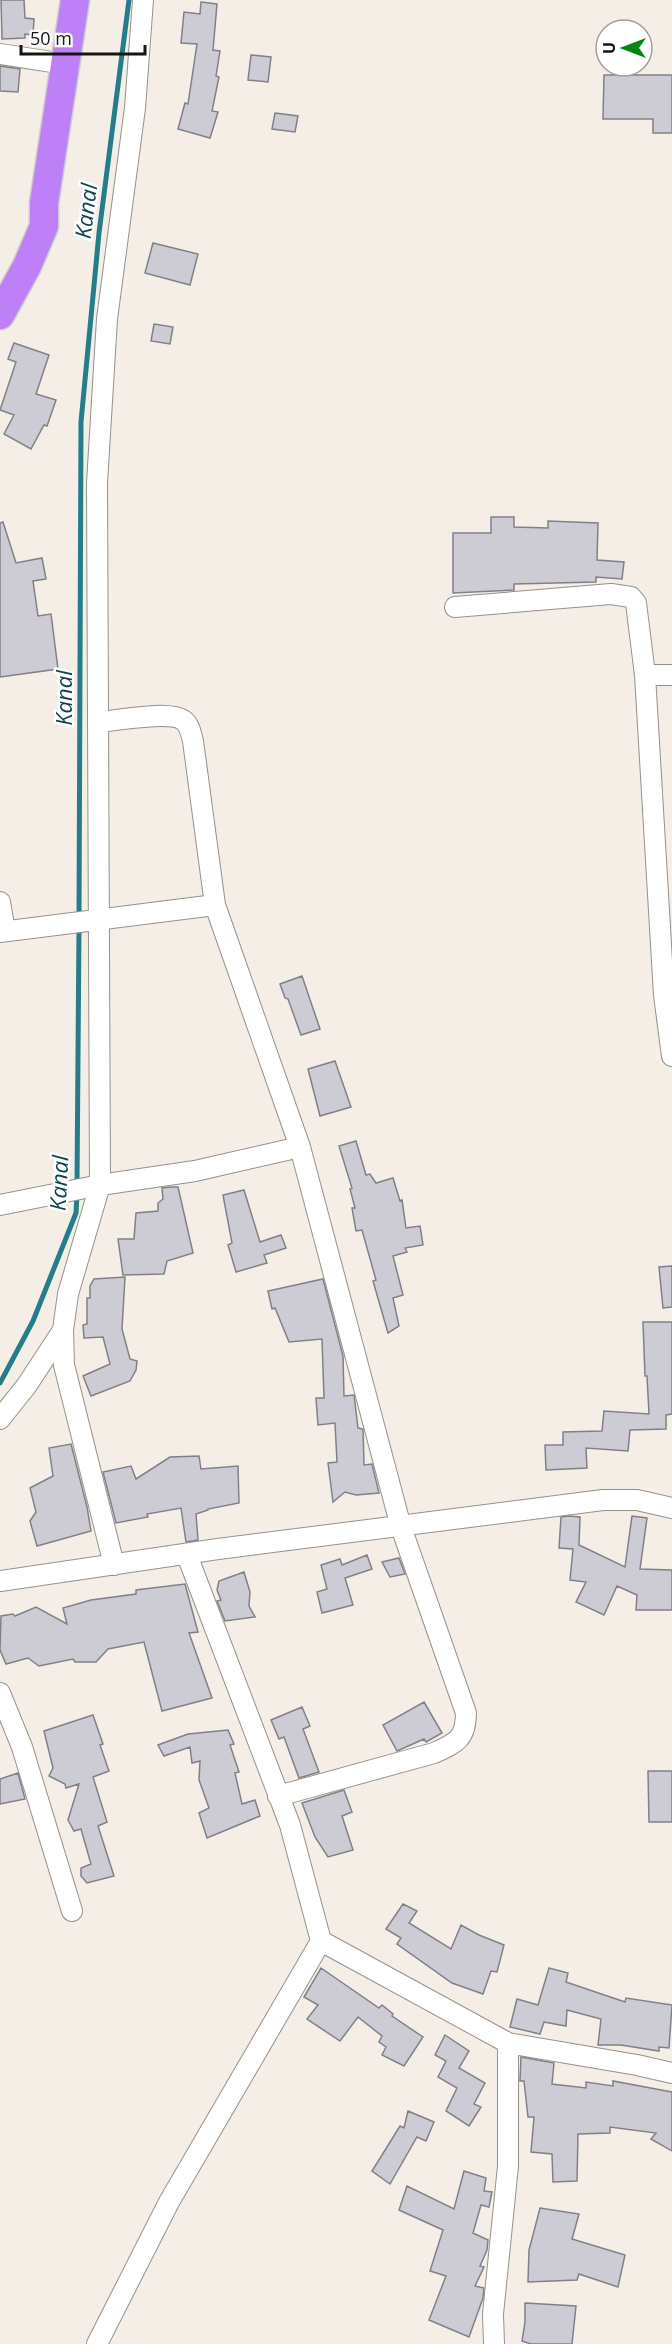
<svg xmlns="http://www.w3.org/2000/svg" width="672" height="2344" font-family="'Open Sans',sans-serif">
	<rect width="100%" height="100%" fill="#f4eee6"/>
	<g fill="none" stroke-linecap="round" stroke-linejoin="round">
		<path stroke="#247d89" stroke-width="5" d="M 79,918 L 81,422 L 99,233 L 129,0
			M 77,1185 L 79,927
			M 0,1383 L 33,1321 L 76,1213 L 77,1194"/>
	</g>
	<path fill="#cdccd5" stroke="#818089" stroke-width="1.5" d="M 1,0 L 24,0 L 25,18 L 34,19 L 33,35 L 25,34 L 25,38 L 2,39 Z
		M 201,2 L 217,4 L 213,50 L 220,51 L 216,76 L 219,77 L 212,111 L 218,112 L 210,138 L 178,129 L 185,103 L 188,104 L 197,44 L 181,43 L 184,12 L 200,14 Z
		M 251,55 L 271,57 L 268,82 L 248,80 Z
		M 0,66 L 20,69 L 18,92 L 0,91 Z
		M 604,75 L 672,75 L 672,133 L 653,133 L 653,119 L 603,119 Z
		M 275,113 L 298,116 L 295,132 L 272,129 Z
		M 153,243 L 198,254 L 190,285 L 145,273 Z
		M 154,324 L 173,327 L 170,344 L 151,341 Z
		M 14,343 L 49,355 L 36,394 L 56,400 L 47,426 L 44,425 L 31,449 L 4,434 L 14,415 L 0,410 L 16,362 L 8,359 Z
		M 491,517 L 514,517 L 514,527 L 548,528 L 548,521 L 598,523 L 597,560 L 624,562 L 622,579 L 596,577 L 596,582 L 514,584 L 514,590 L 453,593 L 453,533 L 491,533 Z
		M 3,522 L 16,563 L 42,558 L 46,579 L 33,581 L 38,616 L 51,614 L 58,669 L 0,677 L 0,523 Z
		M 302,976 L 320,1029 L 301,1035 L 288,999 L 285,998 L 280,984 Z
		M 335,1061 L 351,1107 L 320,1116 L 308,1069 Z
		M 356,1141 L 366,1175 L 370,1174 L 376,1183 L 393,1178 L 400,1201 L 402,1200 L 406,1228 L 420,1226 L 423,1245 L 405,1248 L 407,1252 L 393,1256 L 403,1295 L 393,1298 L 399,1326 L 388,1333 L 373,1281 L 376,1280 L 362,1230 L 356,1231 L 352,1208 L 355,1208 L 350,1189 L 352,1188 L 339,1146 Z
		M 171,1187 L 178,1187 L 193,1253 L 167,1261 L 164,1274 L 123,1275 L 118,1239 L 134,1239 L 136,1213 L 158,1211 L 158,1203 L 163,1199 L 162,1188 Z
		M 244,1190 L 260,1242 L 281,1235 L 286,1248 L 264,1255 L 267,1263 L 236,1272 L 228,1245 L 232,1243 L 223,1195 Z
		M 672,1266 L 672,1307 L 663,1308 L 659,1267 Z
		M 125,1277 L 122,1329 L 130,1359 L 137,1361 L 136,1370 L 130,1381 L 91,1396 L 83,1376 L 110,1364 L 103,1337 L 84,1338 L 83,1325 L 87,1324 L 87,1298 L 90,1298 L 90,1286 L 94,1279 Z
		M 323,1279 L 343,1356 L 344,1396 L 354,1395 L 358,1428 L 363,1429 L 364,1465 L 372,1464 L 379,1493 L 356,1495 L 345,1492 L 333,1502 L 328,1463 L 337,1462 L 335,1423 L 318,1425 L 316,1398 L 324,1398 L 322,1339 L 289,1342 L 275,1308 L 272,1309 L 268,1291 Z
		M 643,1322 L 672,1322 L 672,1414 L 666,1415 L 666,1429 L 630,1430 L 628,1451 L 586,1448 L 587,1468 L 546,1470 L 545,1445 L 563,1445 L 563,1432 L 602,1431 L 604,1411 L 649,1414 L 647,1376 L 645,1376 Z
		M 71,1444 L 87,1507 L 91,1531 L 37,1546 L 30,1521 L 36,1512 L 30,1488 L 53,1476 L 49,1448 Z
		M 199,1456 L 201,1469 L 238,1466 L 239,1503 L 208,1509 L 208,1510 L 196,1514 L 198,1540 L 186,1542 L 181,1508 L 147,1514 L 148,1517 L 116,1523 L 103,1472 L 131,1466 L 136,1479 L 170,1457 Z
		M 569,1516 L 580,1517 L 579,1545 L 625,1567 L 632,1516 L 647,1518 L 640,1569 L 672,1570 L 672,1610 L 636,1610 L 637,1595 L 617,1586 L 604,1615 L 576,1602 L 586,1582 L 570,1580 L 573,1549 L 559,1548 L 561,1517 Z
		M 367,1555 L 372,1569 L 345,1578 L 353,1605 L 322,1613 L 317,1592 L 327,1589 L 321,1565 L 340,1559 L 342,1565 Z
		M 399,1558 L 405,1574 L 390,1577 L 382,1562 Z
		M 244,1572 L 250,1592 L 249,1606 L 255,1617 L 225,1621 L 217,1601 L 221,1600 L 217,1590 L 219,1581 Z
		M 185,1584 L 198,1632 L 189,1633 L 212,1698 L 162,1711 L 144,1642 L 108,1649 L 96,1662 L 75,1662 L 73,1659 L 39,1666 L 28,1658 L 6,1664 L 0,1650 L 1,1616 L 13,1614 L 15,1616 L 36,1607 L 67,1624 L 63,1608 L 91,1600 L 136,1594 L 136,1590 Z
		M 424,1702 L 442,1733 L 426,1742 L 424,1739 L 397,1751 L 383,1725 Z
		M 302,1707 L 310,1726 L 303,1729 L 319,1772 L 299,1778 L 284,1737 L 279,1739 L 271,1720 Z
		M 93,1715 L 103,1744 L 100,1745 L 109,1771 L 93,1777 L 107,1822 L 98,1826 L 114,1876 L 87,1883 L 81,1876 L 81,1868 L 91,1864 L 81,1829 L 74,1831 L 68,1820 L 79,1784 L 66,1788 L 65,1784 L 49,1776 L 53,1768 L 44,1731 Z
		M 228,1730 L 234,1744 L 230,1745 L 239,1772 L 235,1773 L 242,1804 L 255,1800 L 260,1816 L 207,1838 L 199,1813 L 209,1808 L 199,1780 L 200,1761 L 192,1763 L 190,1747 L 164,1756 L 158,1745 L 188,1734 Z
		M 648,1771 L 672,1771 L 672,1822 L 649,1822 Z
		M 18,1773 L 25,1799 L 0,1804 L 0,1779 Z
		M 344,1790 L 352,1812 L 342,1816 L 353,1850 L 328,1857 L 315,1837 L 302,1803 Z
		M 403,1904 L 417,1911 L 409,1923 L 451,1949 L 461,1925 L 479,1935 L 504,1945 L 497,1972 L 491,1971 L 483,1994 L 452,1983 L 397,1944 L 401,1938 L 386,1929 Z
		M 321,1968 L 379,2008 L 382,2005 L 393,2014 L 392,2016 L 423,2037 L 404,2066 L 382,2055 L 386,2047 L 379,2042 L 382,2036 L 358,2017 L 340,2041 L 307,2019 L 318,2005 L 304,1997 Z
		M 549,1968 L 568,1973 L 566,1982 L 625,2002 L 626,1998 L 672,2005 L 669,2048 L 659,2047 L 659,2051 L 621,2045 L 598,2045 L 601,2019 L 567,2010 L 566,2026 L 544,2022 L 540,2034 L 510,2027 L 517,1999 L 538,2005 Z
		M 445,2035 L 469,2051 L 459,2068 L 485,2083 L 474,2104 L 481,2107 L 469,2126 L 446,2111 L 457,2088 L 438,2077 L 446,2061 L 435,2055 Z
		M 521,2057 L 554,2063 L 552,2084 L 586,2088 L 586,2082 L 613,2086 L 613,2081 L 672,2092 L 672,2151 L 651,2139 L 656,2133 L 610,2127 L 610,2133 L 578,2134 L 577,2181 L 553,2182 L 552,2154 L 531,2152 L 534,2117 L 528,2117 L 524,2081 L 520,2081 Z
		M 408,2111 L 434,2122 L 426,2141 L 417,2137 L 390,2184 L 372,2171 L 400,2126 L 404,2128 Z
		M 464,2171 L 486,2178 L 484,2191 L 492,2192 L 489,2207 L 481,2205 L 473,2233 L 488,2240 L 487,2250 L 480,2266 L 484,2267 L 475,2286 L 484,2288 L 483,2298 L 469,2337 L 429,2320 L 446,2276 L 430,2271 L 443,2230 L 399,2210 L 407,2186 L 454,2209 Z
		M 540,2208 L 579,2214 L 572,2239 L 625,2255 L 618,2287 L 579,2274 L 577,2280 L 528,2282 L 529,2250 Z
		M 525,2303 L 576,2306 L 572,2344 L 531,2344 L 522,2341 L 525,2322 Z"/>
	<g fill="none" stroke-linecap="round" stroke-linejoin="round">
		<defs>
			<path id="minor" d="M 0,54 L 65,64
				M 455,607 L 611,594 L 631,597 L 636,603 L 645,675 L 664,995 L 672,1056
				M 645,675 L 672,675
				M 98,722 C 117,721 168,710 183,720 C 190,725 191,734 193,741 L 215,905 L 300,1147 L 401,1527 L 466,1713 C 466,1739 456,1743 434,1753 L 278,1796
				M 0,902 L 5,931
				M 0,932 L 215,905
				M 0,1205 L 100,1185 L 195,1171 L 300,1147
				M 0,1419 L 27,1385 L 63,1330
				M 187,1555 L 290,1825 L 321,1941 L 508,2043 L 637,2065 L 672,2073
				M 114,1565 L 64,1365 L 63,1330 L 68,1294 L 100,1185 L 97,483 L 107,319 L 135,108 L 143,0
				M 0,1581 L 218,1549 L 603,1500 L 637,1500 L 672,1508
				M 0,1693 L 22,1747 L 72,1911
				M 97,2344 L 169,2202 L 321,1941
				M 494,2344 L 493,2314 L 508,2166 L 508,2043"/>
			<path id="highway" d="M 0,315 L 27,266 L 44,226 L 44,203 L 75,0"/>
		</defs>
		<use href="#minor" stroke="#96918a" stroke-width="22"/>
		<use href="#highway" stroke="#cccccb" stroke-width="31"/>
		<use href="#minor" stroke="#fff" stroke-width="20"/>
		<use href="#highway" stroke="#bd80f6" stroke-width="28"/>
	</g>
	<g text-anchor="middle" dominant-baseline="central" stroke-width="5" stroke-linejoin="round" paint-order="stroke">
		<g font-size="22" font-style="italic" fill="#0d434b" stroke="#fff">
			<text transform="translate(85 211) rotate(-83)">Kanal</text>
			<text transform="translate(63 698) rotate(-90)">Kanal</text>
			<text transform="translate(58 1183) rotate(-87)">Kanal</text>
		</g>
	</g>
	<g transform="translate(624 48) rotate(270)"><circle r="28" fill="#ffffff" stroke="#a2a1a0" stroke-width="1.5"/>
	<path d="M0-4.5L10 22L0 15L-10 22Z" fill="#01870e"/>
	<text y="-9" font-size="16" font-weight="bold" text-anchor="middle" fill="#171512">U</text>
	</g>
	<path d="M21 45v9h124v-9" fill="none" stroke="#171512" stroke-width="3"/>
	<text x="30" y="45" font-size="18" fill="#171512" stroke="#ffffff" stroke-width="4.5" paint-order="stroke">50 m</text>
</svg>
